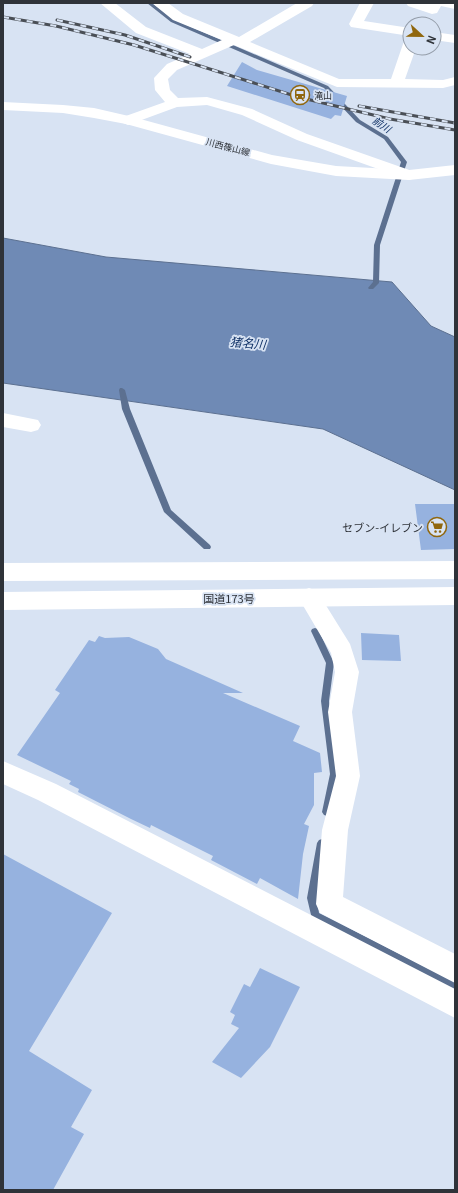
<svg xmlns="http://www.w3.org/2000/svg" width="458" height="1193" font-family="Georgia,'Noto Sans JP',serif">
	<rect width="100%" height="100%" fill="#d8e3f3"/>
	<path fill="#6f8ab5" stroke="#5c7090" d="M 3,238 L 106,257 L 392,282 L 431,326 L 455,337 L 455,490 L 323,429 L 3,383 Z"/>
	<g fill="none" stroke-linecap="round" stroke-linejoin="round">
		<path fill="#5c7090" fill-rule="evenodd" d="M 147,3 L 152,3 L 175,20 L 328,86 L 360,120 L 388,137 L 407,162 L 380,245 L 379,283 L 373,289 L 369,289 L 368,288 L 373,282 L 374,245 L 401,162 L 384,139 L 356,122 L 324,88 L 171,22 Z
			M 120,388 L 122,388 L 125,390 L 130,409 L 171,510 L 210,545 L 211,547 L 210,549 L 204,549 L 164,512 L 122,409 L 119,390 Z
			M 315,628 L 318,629 L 334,663 L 329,701 L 338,774 L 332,812 L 330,815 L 327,816 L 324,815 L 322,812 L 330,774 L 321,701 L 326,663 L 311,631 L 312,629 Z
			M 322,839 L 325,840 L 327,843 L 317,898 L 319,913 L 455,982 L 455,992 L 312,919 L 307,898 L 317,843 L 319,840 Z"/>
	</g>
	<path fill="#96b2df" d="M 242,62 L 257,70 L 347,96 L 341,116 L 335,115 L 331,119 L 227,86 Z
		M 415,504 L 455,504 L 455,549 L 421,550 Z
		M 361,633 L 399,635 L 401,661 L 362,660 Z
		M 99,636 L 105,638 L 129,637 L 158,649 L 166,659 L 243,693 L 223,693 L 300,726 L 293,741 L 320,753 L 322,772 L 314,773 L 314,805 L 304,824 L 309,826 L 303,854 L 298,899 L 260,878 L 257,884 L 211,860 L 213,856 L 151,825 L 150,828 L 131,819 L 78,792 L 79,789 L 69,784 L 71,781 L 17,755 L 60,693 L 55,690 L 89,640 L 95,642 Z
		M 3,854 L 112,913 L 29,1051 L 92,1090 L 71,1127 L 84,1134 L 53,1190 L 3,1190 Z
		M 260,968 L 300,987 L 270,1047 L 241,1078 L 212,1062 L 239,1028 L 231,1024 L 235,1015 L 230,1012 L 244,984 L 250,987 Z"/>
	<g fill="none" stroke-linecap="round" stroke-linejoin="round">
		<path fill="#fff" fill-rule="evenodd" d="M 100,3 L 115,3 L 146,27 L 202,49 L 222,40 L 173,20 L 152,3 L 168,3 L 183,14 L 239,37 L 297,3 L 314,3 L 312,6 L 250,42 L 339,79 L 391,79 L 403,44 L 405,41 L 410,40 L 410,48 L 416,48 L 405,79 L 443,80 L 455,77 L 455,85 L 443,88 L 337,87 L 234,45 L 177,70 L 168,79 L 170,90 L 178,98 L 207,97 L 252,109 L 307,134 L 415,172 L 417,175 L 415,178 L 409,180 L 297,140 L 242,115 L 207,105 L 177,107 L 128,125 L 123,123 L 120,120 L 123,117 L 165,102 L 155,90 L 154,78 L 167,64 L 190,54 L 136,33 Z
			M 360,3 L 374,3 L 364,21 L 410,28 L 410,36 L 351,27 L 349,24 Z
			M 406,3 L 455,3 L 455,9 L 441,6 L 437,13 L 432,14 L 408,6 Z
			M 434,32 L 455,35 L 455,43 L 434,40 Z
			M 3,413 L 38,420 L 41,425 L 38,430 L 31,432 L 3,427 Z
			M 309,588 L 317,591 L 350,644 L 359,672 L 352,712 L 360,776 L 348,830 L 343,897 L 455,954 L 455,983 L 320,913 L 316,904 L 322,830 L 336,776 L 328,712 L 335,672 L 331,653 L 298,597 L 301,591 Z
			M 3,761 L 56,784 L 455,989 L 455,1018 L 38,800 L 3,784 Z"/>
		<path fill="#fff" fill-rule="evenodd" d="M 3,102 L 63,105 L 94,108 L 133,117 L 272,155 L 336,166 L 409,170 L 455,165 L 455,175 L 409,180 L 336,176 L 271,164 L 126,124 L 94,118 L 63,113 L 3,110 Z"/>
		<path fill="#fff" fill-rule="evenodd" d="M 455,561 L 455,579 L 3,581 L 3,563 Z
			M 455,587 L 455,605 L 3,610 L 3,592 Z"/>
		<defs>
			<path id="rail" d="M 3,17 L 56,26 L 134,45 L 298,97 L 390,119 L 455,130
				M 57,20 L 125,35 L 190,57
				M 359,106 L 455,123"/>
		</defs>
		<use href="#rail" stroke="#4a4f56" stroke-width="3"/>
		<use href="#rail" stroke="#d8e3f3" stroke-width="2" stroke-dasharray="6" stroke-linecap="butt"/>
	</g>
	<defs>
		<symbol id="station-ring" viewBox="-11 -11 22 22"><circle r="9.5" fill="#d8e3f3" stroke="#90670e" stroke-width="1.5"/><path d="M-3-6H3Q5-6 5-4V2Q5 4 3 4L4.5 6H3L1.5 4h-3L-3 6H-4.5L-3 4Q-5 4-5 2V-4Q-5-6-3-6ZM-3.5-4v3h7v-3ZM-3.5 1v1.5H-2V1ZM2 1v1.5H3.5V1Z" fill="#90670e"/></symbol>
		<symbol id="supermarket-ring" viewBox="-11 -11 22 22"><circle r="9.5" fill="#d8e3f3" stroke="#90670e" stroke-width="1.5"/><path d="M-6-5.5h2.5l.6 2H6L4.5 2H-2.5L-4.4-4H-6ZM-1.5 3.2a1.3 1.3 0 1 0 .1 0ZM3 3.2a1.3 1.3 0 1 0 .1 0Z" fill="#90670e"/></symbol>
	</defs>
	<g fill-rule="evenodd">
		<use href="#station-ring" x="289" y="84" width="22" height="22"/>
		<use href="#supermarket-ring" x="426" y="516" width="22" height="22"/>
	</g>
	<g text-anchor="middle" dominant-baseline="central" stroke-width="3.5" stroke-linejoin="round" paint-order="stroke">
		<g font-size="9" fill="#2f3339" stroke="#d8e3f3" text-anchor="start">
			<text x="314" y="95">滝山</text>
		</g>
		<g font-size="9" fill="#2f3339" stroke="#d8e3f3">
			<text transform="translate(228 147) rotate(15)">川西篠山線</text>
		</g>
		<g font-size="10" font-style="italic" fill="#0d2f64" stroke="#d8e3f3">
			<text transform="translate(382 124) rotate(33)">前川</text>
		</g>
		<g font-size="11" fill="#2f3339" stroke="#d8e3f3" text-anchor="end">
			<text x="423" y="527">セブン-イレブン</text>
		</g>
		<g font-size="11" fill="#2f3339" stroke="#d8e3f3">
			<text x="229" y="598">国道173号</text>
		</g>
		<g font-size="12" font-style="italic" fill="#0d2f64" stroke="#d8e3f3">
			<text transform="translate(248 342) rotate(5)">猪名川</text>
		</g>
	</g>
	<rect width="458" height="1193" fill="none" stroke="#2f3339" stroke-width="8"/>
	<g transform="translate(422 36) rotate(112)"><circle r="19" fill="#d8e3f3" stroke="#949da9"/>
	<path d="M0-3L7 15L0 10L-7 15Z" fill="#90670e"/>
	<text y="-6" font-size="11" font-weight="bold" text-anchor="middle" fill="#2f3339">N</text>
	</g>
</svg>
